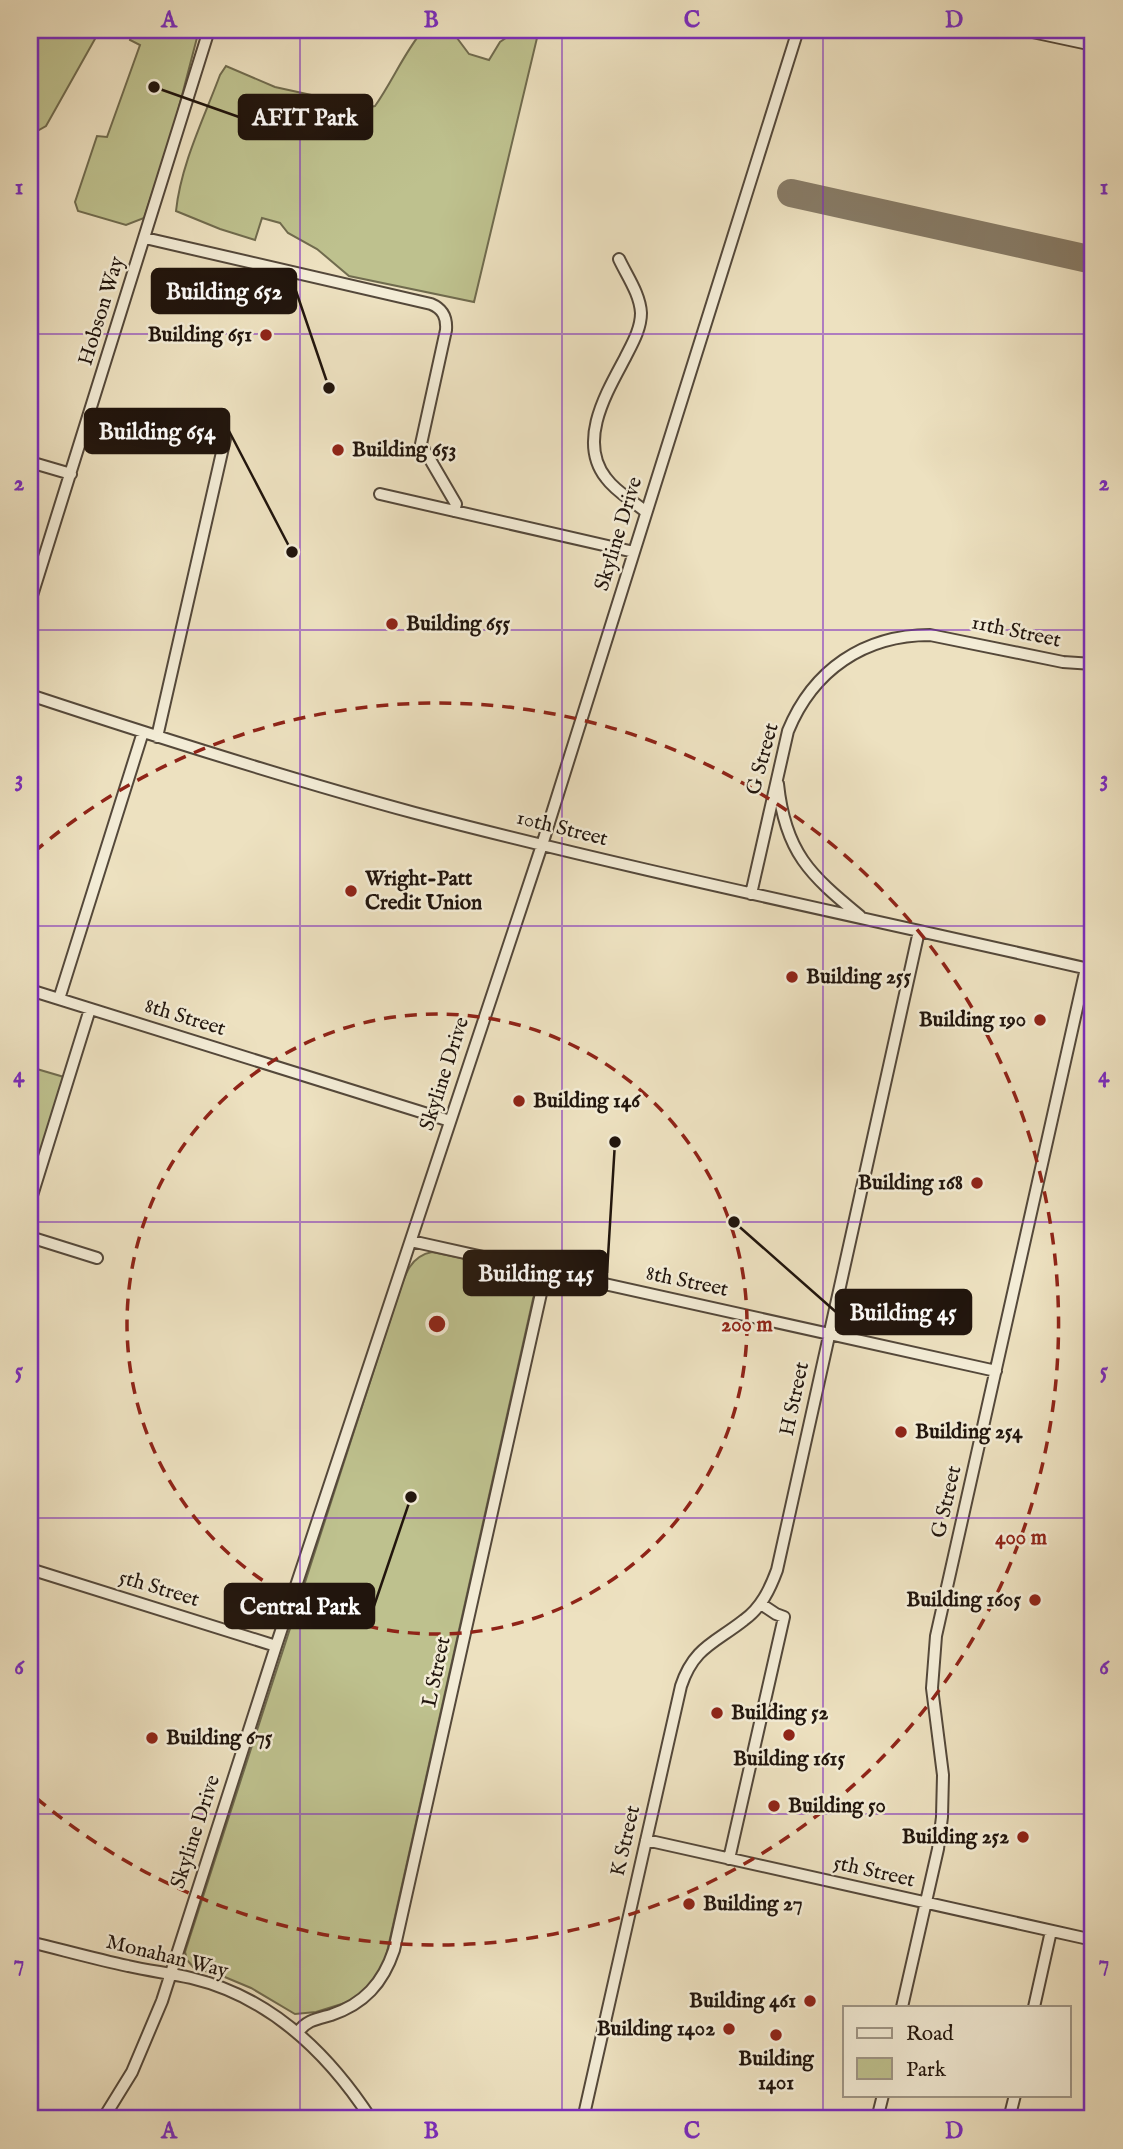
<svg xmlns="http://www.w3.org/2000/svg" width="1123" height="2149" font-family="'IM FELL English',serif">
	<rect width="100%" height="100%" fill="#ede1c0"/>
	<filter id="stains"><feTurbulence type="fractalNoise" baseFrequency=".00286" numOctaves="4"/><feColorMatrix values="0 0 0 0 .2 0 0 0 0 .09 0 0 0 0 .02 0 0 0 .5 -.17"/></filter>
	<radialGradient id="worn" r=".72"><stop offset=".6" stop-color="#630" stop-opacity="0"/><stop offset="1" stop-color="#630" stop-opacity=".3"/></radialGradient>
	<path fill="#bec18e" stroke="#706b4e" stroke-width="2" d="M 30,30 L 100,30 L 46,126 L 30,135 Z
		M 133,30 L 199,30 L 173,130 L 144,218 L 126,225 L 78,211 L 75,202 L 97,136 L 107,137 L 140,45 L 130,40 Z
		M 423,30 L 451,30 L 469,54 L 489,60 L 500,42 L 516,31 L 537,38 L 474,302 L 349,276 L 317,249 L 288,233 L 280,223 L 262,218 L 255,240 L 220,229 L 176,211 C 181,164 204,118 220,75 L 226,66 L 275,87 L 325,98 L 359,109 L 375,106 C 392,82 404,53 423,30 Z
		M 30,1067 L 64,1077 L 30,1185 Z
		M 432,1252 L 520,1270 L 531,1283 L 535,1291 L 533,1299 L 385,1961 L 378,1976 L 359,1995 L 348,2002 L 316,2012 L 295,2014 L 251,1988 L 220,1975 L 194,1968 L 187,1960 L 185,1952 L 394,1308 C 403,1285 405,1257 432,1252 Z"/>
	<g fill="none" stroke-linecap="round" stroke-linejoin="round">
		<path stroke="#877b66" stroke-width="28" d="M 791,193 L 1093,260"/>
		<defs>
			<path id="minor" d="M 1023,30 L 1093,45
				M 145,238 L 431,304 C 443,309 447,317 446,330 L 421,444 L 456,504 L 454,511
				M 619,259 C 627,276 640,294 641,313 C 641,329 632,344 625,358 C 607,392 577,441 606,478 C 616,492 633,501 646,512
				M 30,462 L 71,474
				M 380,494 L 634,552
				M 30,602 L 209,30
				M 30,695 C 157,737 286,778 415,813 C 640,872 867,918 1093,970
				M 157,737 L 225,439 L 220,425 L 194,417
				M 778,784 C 785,852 810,875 860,916
				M 751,894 L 788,731 C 813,670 864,635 930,635 L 1063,662 L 1093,664
				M 30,990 L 450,1121
				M 59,999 L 143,732
				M 30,1202 L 90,1009
				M 30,1237 L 97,1258
				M 411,1241 L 996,1371
				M 30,1569 L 276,1646
				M 646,1840 L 1093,1940
				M 729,1859 L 784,1617 L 776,1614 L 761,1604
				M 30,1942 C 63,1950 95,1959 128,1966 C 149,1971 170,1973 191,1978 C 271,1997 328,2053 371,2119
				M 902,2007 L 938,1849 L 942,1817 L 943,1775 L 932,1688 L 936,1636 L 1086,968
				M 1034,2007 L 1051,1931
				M 298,2032 C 307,2020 317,2019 331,2015 C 364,2004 383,1983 394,1950 L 546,1271
				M 103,2119 L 132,2072 L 162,2001 L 276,1646 L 542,845 L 798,30
				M 583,2119 L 681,1686 C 694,1647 715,1643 744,1620 C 761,1608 770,1589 777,1570 L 919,931
				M 877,2119 L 883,2095
				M 1009,2119 L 1015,2095"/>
		</defs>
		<use href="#minor" stroke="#54483a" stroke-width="14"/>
		<use href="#minor" stroke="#f3ecd6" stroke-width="10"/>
	</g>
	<path fill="none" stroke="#7b2cbf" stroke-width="2" stroke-opacity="0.55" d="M 300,30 L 300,2119M 562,30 L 562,2119M 823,30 L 823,2119M 30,334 L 1093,334M 30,630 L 1093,630M 30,926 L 1093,926M 30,1222 L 1093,1222M 30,1518 L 1093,1518M 30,1814 L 1093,1814"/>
	<g fill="none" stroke="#8f2418" stroke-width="3.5" stroke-dasharray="12 9">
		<circle cx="437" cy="1324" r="310"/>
		<path d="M34 852A621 621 0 1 1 34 1796"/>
	</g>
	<g fill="#8f2418" stroke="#f3ecd6" stroke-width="2.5">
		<circle cx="266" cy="335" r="7"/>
		<circle cx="338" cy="450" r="7"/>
		<circle cx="392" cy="624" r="7"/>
		<circle cx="351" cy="891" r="7"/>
		<circle cx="792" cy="977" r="7"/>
		<circle cx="1040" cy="1020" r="7"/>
		<circle cx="519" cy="1101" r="7"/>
		<circle cx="977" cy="1183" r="7"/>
		<circle cx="901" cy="1432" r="7"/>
		<circle cx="1035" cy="1600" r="7"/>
		<circle cx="717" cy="1713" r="7"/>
		<circle cx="789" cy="1735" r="7"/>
		<circle cx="152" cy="1738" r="7"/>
		<circle cx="774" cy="1806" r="7"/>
		<circle cx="1023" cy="1837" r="7"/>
		<circle cx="689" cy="1904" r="7"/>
		<circle cx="810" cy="2001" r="7"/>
		<circle cx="729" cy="2029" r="7"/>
		<circle cx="776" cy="2035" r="7"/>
	</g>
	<g text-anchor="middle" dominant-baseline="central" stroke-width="5" stroke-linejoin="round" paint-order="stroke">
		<g font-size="21" fill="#21150d" stroke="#f3ecd6">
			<text transform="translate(102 311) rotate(-73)">Hobson Way</text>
			<text transform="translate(619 534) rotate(-73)">Skyline Drive</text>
			<text transform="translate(1016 632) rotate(12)">11th Street</text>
			<text transform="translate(763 759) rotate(-75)">G Street</text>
			<text transform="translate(562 829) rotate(14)">10th Street</text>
			<text transform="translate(185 1018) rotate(17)">8th Street</text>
			<text transform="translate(445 1074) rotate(-72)">Skyline Drive</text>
			<text transform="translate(687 1282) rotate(12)">8th Street</text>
			<text transform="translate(795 1399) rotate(-78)">H Street</text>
			<text transform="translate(947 1502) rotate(-77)">G Street</text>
			<text transform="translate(159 1589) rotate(17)">5th Street</text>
			<text transform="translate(437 1672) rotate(-78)">L Street</text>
			<text transform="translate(196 1832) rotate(-72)">Skyline Drive</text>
			<text transform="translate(626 1841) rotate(-77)">K Street</text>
			<text transform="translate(874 1872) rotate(13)">5th Street</text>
			<text transform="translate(167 1957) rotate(14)">Monahan Way</text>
		</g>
		<g font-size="21" font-weight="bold" fill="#21150d" stroke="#f3ecd6" text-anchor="start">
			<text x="252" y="335" text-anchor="end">Building 651</text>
			<text x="352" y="450">Building 653</text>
			<text x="406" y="624">Building 655</text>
			<text x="365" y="879">Wright-Patt<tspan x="365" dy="24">Credit Union</tspan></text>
			<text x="806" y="977">Building 255</text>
			<text x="1026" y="1020" text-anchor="end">Building 190</text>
			<text x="533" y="1101">Building 146</text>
			<text x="963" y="1183" text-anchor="end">Building 168</text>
			<text x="915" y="1432">Building 254</text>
			<text x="1021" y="1600" text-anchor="end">Building 1605</text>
			<text x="731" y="1713">Building 52</text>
			<text x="166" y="1738">Building 675</text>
			<text x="789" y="1759" text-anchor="middle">Building 1615</text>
			<text x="788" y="1806">Building 50</text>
			<text x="1009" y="1837" text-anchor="end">Building 252</text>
			<text x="703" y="1904">Building 27</text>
			<text x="796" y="2001" text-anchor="end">Building 461</text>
			<text x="715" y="2029" text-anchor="end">Building 1402</text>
			<text x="776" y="2059" text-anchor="middle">Building<tspan x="776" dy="24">1401</tspan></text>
		</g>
	</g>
	<circle cx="437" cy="1324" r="10" fill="#8f2418" stroke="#f3ecd6" stroke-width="3.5"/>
	<g font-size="21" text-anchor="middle" font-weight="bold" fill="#8f2418" stroke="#f3ecd6" stroke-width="5" stroke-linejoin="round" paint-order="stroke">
		<text x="747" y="1331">200 m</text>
		<text x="1021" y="1544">400 m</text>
	</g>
	<path fill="none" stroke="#21150d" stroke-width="2.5" d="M154 87L239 117M329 388L296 291M292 552L229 431M615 1142L607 1273M734 1222L836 1312M411 1497L374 1606"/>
	<g fill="#21150d" stroke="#f3ecd6" stroke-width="2.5">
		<circle cx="154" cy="87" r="7"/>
		<circle cx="329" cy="388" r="7"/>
		<circle cx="292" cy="552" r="7"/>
		<circle cx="615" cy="1142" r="7"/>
		<circle cx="734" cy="1222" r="7"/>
		<circle cx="411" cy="1497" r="7"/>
	</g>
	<g fill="#21150d" stroke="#21150d" stroke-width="2.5">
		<rect x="239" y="95" width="133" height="44" rx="7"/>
		<rect x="152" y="269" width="144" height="44" rx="7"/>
		<rect x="85" y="409" width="144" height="44" rx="7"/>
		<rect x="464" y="1251" width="143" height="44" rx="7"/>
		<rect x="836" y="1290" width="135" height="44" rx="7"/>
		<rect x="225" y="1584" width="149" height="44" rx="7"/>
	</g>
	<g font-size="23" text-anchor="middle" font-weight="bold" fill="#fff">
		<text x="305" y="125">AFIT Park</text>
		<text x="224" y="299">Building 652</text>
		<text x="157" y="439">Building 654</text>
		<text x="536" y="1281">Building 145</text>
		<text x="903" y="1320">Building 45</text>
		<text x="300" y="1614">Central Park</text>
	</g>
	<rect width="1123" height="2149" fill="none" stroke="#ede1c0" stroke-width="77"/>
	<rect x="843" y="2006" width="228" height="91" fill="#f3ecd6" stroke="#9f9686" stroke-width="2"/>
	<rect x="857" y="2028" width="35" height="10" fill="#f3ecd6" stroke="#9f9686" stroke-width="2"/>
	<text x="906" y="2040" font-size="21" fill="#21150d">Road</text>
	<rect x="857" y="2058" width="35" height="21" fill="#bec18e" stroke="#9f9686" stroke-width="2"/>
	<text x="906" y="2076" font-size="21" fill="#21150d">Park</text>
	<rect x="38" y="38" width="1046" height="2072" fill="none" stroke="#7b2cbf" stroke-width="2.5"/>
	<g font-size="23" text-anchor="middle" font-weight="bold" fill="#7b2cbf">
		<text x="169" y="27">A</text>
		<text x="431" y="27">B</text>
		<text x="692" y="27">C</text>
		<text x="954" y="27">D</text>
		<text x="19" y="194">1</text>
		<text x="1104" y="194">1</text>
		<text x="19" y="490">2</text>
		<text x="1104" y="490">2</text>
		<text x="19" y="786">3</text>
		<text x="1104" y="786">3</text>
		<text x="19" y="1082">4</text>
		<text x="1104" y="1082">4</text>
		<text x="19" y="1378">5</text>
		<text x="1104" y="1378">5</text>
		<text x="19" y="1674">6</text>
		<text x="1104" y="1674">6</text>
		<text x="19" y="1970">7</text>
		<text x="1104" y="1970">7</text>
		<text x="169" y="2138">A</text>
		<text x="431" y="2138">B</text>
		<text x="692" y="2138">C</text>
		<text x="954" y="2138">D</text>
	</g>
	<rect width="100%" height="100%" filter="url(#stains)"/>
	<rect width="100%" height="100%" fill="url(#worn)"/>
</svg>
